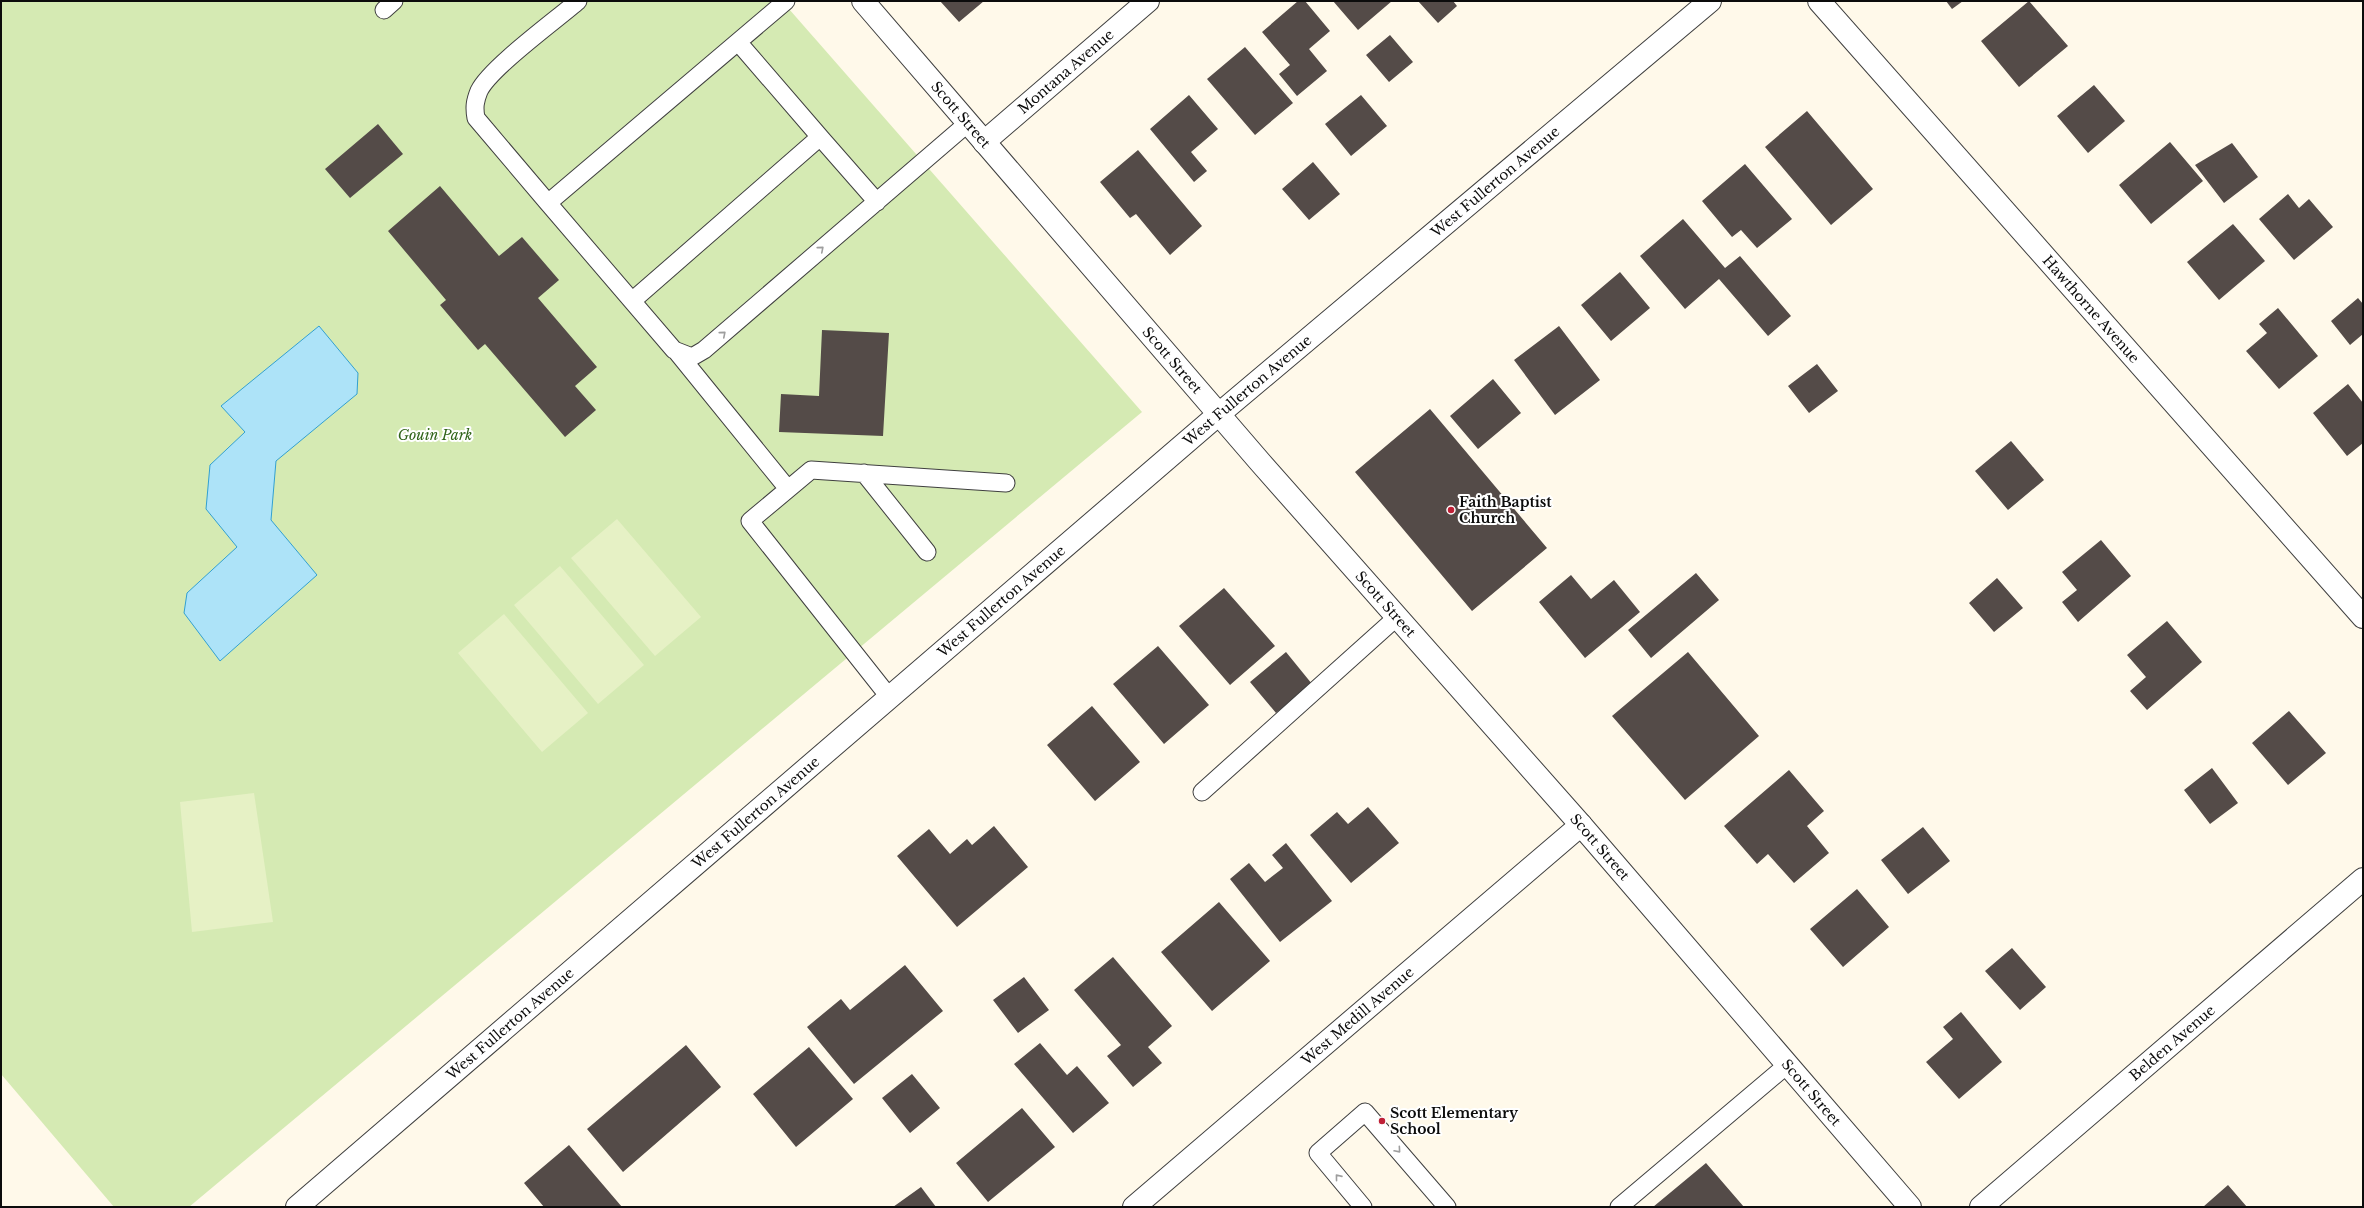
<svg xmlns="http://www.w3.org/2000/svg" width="2364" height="1208" font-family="'Libre Baskerville',serif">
	<rect width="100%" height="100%" fill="#fff9ea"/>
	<path fill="#d5eab3" d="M 1,1 L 782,1 L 1142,412 L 189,1207 L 114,1207 L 1,1074 Z"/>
	<path fill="#e6f1c5" d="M 617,519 L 701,617 L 655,656 L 571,558 Z
		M 560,566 L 644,665 L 598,704 L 514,605 Z
		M 504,614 L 588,713 L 542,752 L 458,653 Z
		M 254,793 L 273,922 L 192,932 L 180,802 Z"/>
	<path fill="#ade3f8" stroke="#32a0d1" d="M 319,326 L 358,373 L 357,394 L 276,461 L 271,520 L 317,575 L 220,661 L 184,613 L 187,593 L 237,547 L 206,509 L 210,465 L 245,432 L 221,406 Z"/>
	<path fill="#544b48" d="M 940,1 L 984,1 L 959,22 Z
		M 1298,1 L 1305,1 L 1330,31 L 1309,49 L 1327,71 L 1297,96 L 1279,74 L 1290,65 L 1262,32 Z
		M 1333,1 L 1392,1 L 1358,30 Z
		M 1418,1 L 1453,1 L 1457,6 L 1438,23 Z
		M 1946,1 L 1963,1 L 1952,9 Z
		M 2029,1 L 2068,46 L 2019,87 L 1981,41 Z
		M 1390,35 L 1413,62 L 1389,82 L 1366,55 Z
		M 1245,47 L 1293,103 L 1255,135 L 1207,79 Z
		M 2094,85 L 2125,121 L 2088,153 L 2057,116 Z
		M 1189,95 L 1218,129 L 1191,152 L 1207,171 L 1194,182 L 1150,129 Z
		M 1361,95 L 1387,126 L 1351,156 L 1325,124 Z
		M 1807,111 L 1873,189 L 1831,225 L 1765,147 Z
		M 378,124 L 403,154 L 350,198 L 325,169 Z
		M 2170,142 L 2203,181 L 2151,224 L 2119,185 Z
		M 2232,143 L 2258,177 L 2224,203 L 2195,165 Z
		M 1138,150 L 1202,226 L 1170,255 L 1136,214 L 1130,218 L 1100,182 Z
		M 1313,162 L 1340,194 L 1309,220 L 1282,189 Z
		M 1745,164 L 1792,219 L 1757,248 L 1741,230 L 1732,237 L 1702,201 Z
		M 440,186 L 499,256 L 522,237 L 559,280 L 538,298 L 597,367 L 575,386 L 596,410 L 565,437 L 485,344 L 478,350 L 440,305 L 446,300 L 388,231 Z
		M 2288,194 L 2299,208 L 2309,199 L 2333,227 L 2294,260 L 2259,219 Z
		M 1683,219 L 1725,268 L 1740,256 L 1791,316 L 1768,336 L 1719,279 L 1685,309 L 1640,256 Z
		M 2233,224 L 2265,261 L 2219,300 L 2187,262 Z
		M 1620,272 L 1650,308 L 1611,341 L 1581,305 Z
		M 2358,298 L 2363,304 L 2363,334 L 2350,345 L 2331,321 Z
		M 2278,308 L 2318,356 L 2279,389 L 2246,351 L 2267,333 L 2259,324 Z
		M 1559,326 L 1600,380 L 1555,415 L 1514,360 Z
		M 822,330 L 889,333 L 883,436 L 779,432 L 781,394 L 819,396 Z
		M 1817,364 L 1838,391 L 1809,413 L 1788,386 Z
		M 1493,379 L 1521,413 L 1478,449 L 1450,416 Z
		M 2348,384 L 2363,403 L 2363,443 L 2347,456 L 2313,413 Z
		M 1430,409 L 1547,548 L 1472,611 L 1355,472 Z
		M 2011,441 L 2044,480 L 2008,510 L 1975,471 Z
		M 2101,540 L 2131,576 L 2078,622 L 2062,602 L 2077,590 L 2062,572 Z
		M 1696,573 L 1719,600 L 1651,658 L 1628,630 Z
		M 1571,575 L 1591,599 L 1614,580 L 1640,612 L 1585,658 L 1539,602 Z
		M 1997,578 L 2023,608 L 1994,632 L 1969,603 Z
		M 1224,588 L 1275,646 L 1230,685 L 1179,626 Z
		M 2167,621 L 2202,662 L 2147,710 L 2130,691 L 2146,677 L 2127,655 Z
		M 1158,646 L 1209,705 L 1164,744 L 1113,684 Z
		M 1286,652 L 1312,684 L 1276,713 L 1250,682 Z
		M 1688,652 L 1759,736 L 1685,800 L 1612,716 Z
		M 1092,706 L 1140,762 L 1095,801 L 1047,745 Z
		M 2289,711 L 2326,753 L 2288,785 L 2252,743 Z
		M 2212,768 L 2238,803 L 2210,824 L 2184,790 Z
		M 1789,770 L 1824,811 L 1807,826 L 1829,853 L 1794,883 L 1768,854 L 1757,864 L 1724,826 Z
		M 1368,807 L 1399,843 L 1351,883 L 1310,835 L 1337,812 L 1348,824 Z
		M 994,826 L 1028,867 L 957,927 L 897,856 L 929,829 L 950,854 L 967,839 L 972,845 Z
		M 1923,827 L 1950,861 L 1908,894 L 1881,860 Z
		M 1286,843 L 1332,901 L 1280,942 L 1230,879 L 1249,863 L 1265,882 L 1283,868 L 1272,855 Z
		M 1857,889 L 1889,927 L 1843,967 L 1810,929 Z
		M 1219,902 L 1270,961 L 1212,1011 L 1161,952 Z
		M 2012,948 L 2046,987 L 2020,1010 L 1985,971 Z
		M 1113,957 L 1172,1026 L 1148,1047 L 1162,1063 L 1133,1087 L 1107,1056 L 1121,1045 L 1074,990 Z
		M 905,965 L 943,1011 L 854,1084 L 807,1027 L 841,999 L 850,1010 Z
		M 1024,977 L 1049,1010 L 1018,1033 L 993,1000 Z
		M 1961,1012 L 2002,1062 L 1959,1099 L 1926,1062 L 1953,1039 L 1943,1027 Z
		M 1040,1043 L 1067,1075 L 1077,1066 L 1109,1103 L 1073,1133 L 1014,1064 Z
		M 686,1045 L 721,1087 L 623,1172 L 587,1129 Z
		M 809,1047 L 853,1099 L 796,1147 L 753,1094 Z
		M 912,1074 L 940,1108 L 910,1133 L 882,1098 Z
		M 1022,1108 L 1055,1147 L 988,1202 L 956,1163 Z
		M 569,1145 L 622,1207 L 544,1207 L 524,1183 Z
		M 1706,1163 L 1744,1207 L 1653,1207 Z
		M 2228,1185 L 2247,1207 L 2203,1207 Z
		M 921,1187 L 936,1207 L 893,1207 Z"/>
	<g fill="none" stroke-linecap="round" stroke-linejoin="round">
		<defs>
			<path id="service" d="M 578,1 C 556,20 490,68 479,91 C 475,101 474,107 476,118 L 548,203 L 786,1
				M 384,10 L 394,1
				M 820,137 L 877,202
				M 548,203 L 674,350 L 692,357 L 704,350 L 968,123
				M 632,301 L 820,137 L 738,42
				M 676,351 L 788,489
				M 864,473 L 927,552
				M 890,698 L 750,521 L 811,470 L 1006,483
				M 1202,792 L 1397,617
				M 1363,1207 L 1318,1153 L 1365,1112 L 1447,1207
				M 1619,1207 L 1787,1065"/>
			<g id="minor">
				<path id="s1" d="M 863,1 L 1260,462 L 1581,825 L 1910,1207"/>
				<path id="s2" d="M 1819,1 L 2363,617"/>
				<path id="s3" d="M 984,142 L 1148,1"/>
				<path id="s4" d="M 1134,1207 L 1581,825"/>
				<path id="s5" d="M 1981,1207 L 2363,879"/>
			</g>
			<g id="tertiary">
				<path id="s6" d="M 297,1207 L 1219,414 L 1710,1"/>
			</g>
		</defs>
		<use href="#service" stroke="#3f3f3f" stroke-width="19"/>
		<use href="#minor" stroke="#3f3f3f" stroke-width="24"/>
		<use href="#tertiary" stroke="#3f3f3f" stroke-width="24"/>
		<use href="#service" stroke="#fff" stroke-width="17"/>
		<use href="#minor" stroke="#fff" stroke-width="22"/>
		<use href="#tertiary" stroke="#fff" stroke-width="22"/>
	</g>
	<defs><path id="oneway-chevron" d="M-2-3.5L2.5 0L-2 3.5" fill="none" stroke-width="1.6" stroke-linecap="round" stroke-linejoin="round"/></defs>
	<g stroke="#9e9e9e">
		<use href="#oneway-chevron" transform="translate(821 249) rotate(-41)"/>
		<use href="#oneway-chevron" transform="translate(723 334) rotate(-41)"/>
		<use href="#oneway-chevron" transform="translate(1398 1150) rotate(49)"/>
		<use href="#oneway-chevron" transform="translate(1338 1177) rotate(-129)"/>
	</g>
	<g fill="#bf2036" stroke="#fff" stroke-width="1.5">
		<circle cx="1451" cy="510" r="4"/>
		<circle cx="1382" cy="1121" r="4"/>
	</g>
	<g text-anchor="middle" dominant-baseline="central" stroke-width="4" stroke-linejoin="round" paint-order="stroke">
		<g font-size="14" fill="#0c0c0c" stroke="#fff">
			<text stroke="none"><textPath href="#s3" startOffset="108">Montana Avenue</textPath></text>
			<text stroke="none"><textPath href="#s1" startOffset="150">Scott Street</textPath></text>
			<text stroke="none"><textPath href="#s6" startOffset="1577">West Fullerton Avenue</textPath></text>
			<text stroke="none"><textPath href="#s2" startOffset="411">Hawthorne Avenue</textPath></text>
			<text stroke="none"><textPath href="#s1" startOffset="474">Scott Street</textPath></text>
			<text stroke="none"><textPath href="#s6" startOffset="1253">West Fullerton Avenue</textPath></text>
			<text stroke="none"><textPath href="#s6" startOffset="929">West Fullerton Avenue</textPath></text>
			<text stroke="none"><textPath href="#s1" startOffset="798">Scott Street</textPath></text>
			<text stroke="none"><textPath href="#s6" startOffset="605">West Fullerton Avenue</textPath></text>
			<text stroke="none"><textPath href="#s1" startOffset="1122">Scott Street</textPath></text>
			<text stroke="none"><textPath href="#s4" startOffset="294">West Medill Avenue</textPath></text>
			<text stroke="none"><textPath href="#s6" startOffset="281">West Fullerton Avenue</textPath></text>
			<text stroke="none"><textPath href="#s5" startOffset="252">Belden Avenue</textPath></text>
			<text stroke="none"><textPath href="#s1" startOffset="1446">Scott Street</textPath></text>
		</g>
		<g font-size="14" font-style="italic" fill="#31651a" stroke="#fff">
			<text x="435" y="435">Gouin Park</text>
		</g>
		<g font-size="14" font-weight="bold" fill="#0c0c0c" stroke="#fff" text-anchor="start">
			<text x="1459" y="502">Faith Baptist<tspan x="1459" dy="16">Church</tspan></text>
			<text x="1390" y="1113">Scott Elementary<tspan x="1390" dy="16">School</tspan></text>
		</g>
	</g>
	<rect width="2364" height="1208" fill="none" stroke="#0c0c0c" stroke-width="4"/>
</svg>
